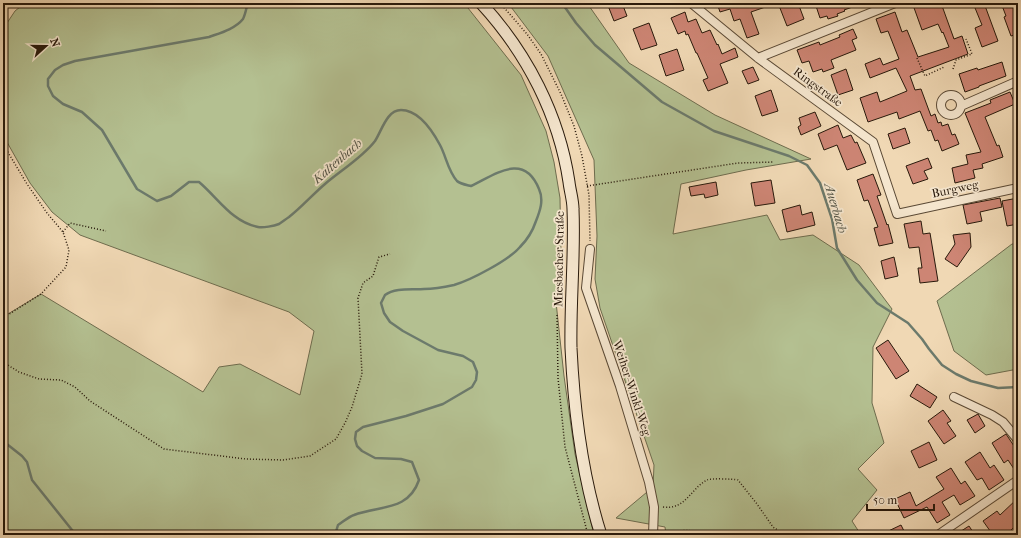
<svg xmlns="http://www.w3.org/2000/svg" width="1021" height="538" font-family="'IM FELL French Canon',serif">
	<rect width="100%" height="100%" fill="#f0d8b4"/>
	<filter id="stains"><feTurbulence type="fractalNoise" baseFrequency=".005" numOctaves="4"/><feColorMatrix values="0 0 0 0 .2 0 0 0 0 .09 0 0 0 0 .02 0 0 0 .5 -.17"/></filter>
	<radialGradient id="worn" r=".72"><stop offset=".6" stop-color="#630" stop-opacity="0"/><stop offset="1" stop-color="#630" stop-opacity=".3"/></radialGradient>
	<path fill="#b4c091" stroke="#6e6c4e" d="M 25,3 L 464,3 L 521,75 L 546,131 L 554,162 L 560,198 L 561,255 L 556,302 L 564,376 L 575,454 L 594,535 L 3,535 L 3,317 L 41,294 L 203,392 L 219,367 L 240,364 L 300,395 L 314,331 L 289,312 L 80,235 L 52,212 L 30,183 L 3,135 L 3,29 L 15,11 Z
		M 508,3 L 587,3 L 629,63 L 715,115 L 811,159 L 746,170 L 681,184 L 673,234 L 767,215 L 780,240 L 813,235 L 859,265 L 892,309 L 873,347 L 872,403 L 884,443 L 858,469 L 877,490 L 852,521 L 861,535 L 666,535 L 665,527 L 616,518 L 653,487 L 654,465 L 600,308 L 595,279 L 597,236 L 594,160 L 548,56 Z
		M 1012,244 L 1018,244 L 1018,369 L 986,375 L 954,351 L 937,301 Z"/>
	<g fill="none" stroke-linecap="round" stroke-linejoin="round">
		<path stroke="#6c7a6c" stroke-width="2.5" d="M 246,3 L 247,6 C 246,10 245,15 243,19 C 235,29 220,33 209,37 L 75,61 L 63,65 L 55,70 L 48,79 L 48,86 L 53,96 L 63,104 L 82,112 L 102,130 L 137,189 L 157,201 L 171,196 L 189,182 L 199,182 C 218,198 232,222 258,227 C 263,228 274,226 279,224 C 282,222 286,219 289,217 C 302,207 312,195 325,184 C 340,171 363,157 375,141 C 382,130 387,110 401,110 C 419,110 433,132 440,145 C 446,156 448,171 457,181 C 460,184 467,185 471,186 C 496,174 524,152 539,189 C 544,200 540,211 536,221 C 533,230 527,240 520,247 C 509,260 471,280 454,285 C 445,287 434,289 424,289 C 413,290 395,287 385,295 C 384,297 382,301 381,303 L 384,313 L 390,322 L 403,331 L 438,350 L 463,356 L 473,362 L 477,372 L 476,380 L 472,387 L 443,404 L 406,416 L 363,427 L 356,432 L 355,439 L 357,446 L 362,451 L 375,458 L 401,459 L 412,462 L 419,480 C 408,512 379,505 354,515 C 348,517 343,522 338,525 L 335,535
			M 562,3 L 576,23 L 595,45 L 662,102 L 714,131 L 789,156 L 807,165 L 820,183 L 832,219 L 837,248 L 857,280 L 877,303 L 908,323 L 922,339 L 929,349 L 942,365 L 956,374 L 971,381 L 998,388 L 1018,387
			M 3,441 L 22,456 L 27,462 L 32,480 L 76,535"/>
	</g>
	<path fill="#cd8574" stroke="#28190b" d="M 607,3 L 622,3 L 627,16 L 614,21 Z
		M 717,3 L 773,3 L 774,4 L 751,12 L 759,34 L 747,38 L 740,19 L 734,21 L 730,9 L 720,12 Z
		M 778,3 L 798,3 L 804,19 L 787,26 Z
		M 815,3 L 861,3 L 861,4 L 844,10 L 845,11 L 837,14 L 838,16 L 828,19 L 827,16 L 820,18 Z
		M 918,3 L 941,3 L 954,39 L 962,36 L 968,54 L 910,76 L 915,90 L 921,89 L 931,116 L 935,114 L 938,123 L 941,122 L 942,126 L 948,124 L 952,135 L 955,134 L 959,144 L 942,151 L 938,140 L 935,141 L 931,130 L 928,131 L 920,111 L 899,119 L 897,112 L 868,122 L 860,98 L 877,92 L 880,102 L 907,91 L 896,68 L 870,78 L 865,64 L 880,58 L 883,65 L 899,59 L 888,31 L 881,33 L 876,19 L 895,12 L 902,32 L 907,30 L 918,57 L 949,47 L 943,32 L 942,33 L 938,24 L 922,30 L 913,5 Z
		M 973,3 L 984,3 L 998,41 L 982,47 L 975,28 L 982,25 Z
		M 1001,3 L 1018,3 L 1018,34 L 1011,36 L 1004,17 L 1006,16 Z
		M 685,12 L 688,22 L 696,19 L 702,33 L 710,30 L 717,45 L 718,44 L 722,54 L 735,48 L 738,57 L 720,64 L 728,83 L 708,91 L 703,80 L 708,78 L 697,53 L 696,53 L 688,34 L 686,35 L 685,31 L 678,34 L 671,18 Z
		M 649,23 L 657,45 L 641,50 L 633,29 Z
		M 853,29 L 857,38 L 852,40 L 856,50 L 831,60 L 834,68 L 823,72 L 822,69 L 813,72 L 809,61 L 802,63 L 797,50 L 819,42 L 820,45 L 840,37 L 839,35 Z
		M 677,49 L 684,70 L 666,76 L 659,55 Z
		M 1002,62 L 1006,76 L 979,86 L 979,87 L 965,92 L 959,74 L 977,68 L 978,70 Z
		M 753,67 L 759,80 L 748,84 L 742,71 Z
		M 846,69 L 853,90 L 838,95 L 831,75 Z
		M 771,90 L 778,111 L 762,116 L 755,96 Z
		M 1010,92 L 1015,104 L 985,117 L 997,146 L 999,145 L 1003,157 L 982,164 L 983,168 L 973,170 L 975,178 L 955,183 L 952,168 L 968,164 L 966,155 L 981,152 L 965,113 L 991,103 L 990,100 Z
		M 815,112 L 821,126 L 801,135 L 798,127 L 801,125 L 799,118 Z
		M 838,125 L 843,138 L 851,135 L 855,143 L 857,142 L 866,163 L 847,170 L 837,145 L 824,150 L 818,134 Z
		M 905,128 L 910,143 L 893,149 L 888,134 Z
		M 928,158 L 932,168 L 924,171 L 928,179 L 913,184 L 906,166 Z
		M 873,174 L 881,195 L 877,196 L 887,225 L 888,224 L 893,243 L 879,246 L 874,228 L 878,227 L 868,200 L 864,201 L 857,180 Z
		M 771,180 L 775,203 L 755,206 L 751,183 Z
		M 716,182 L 718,195 L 705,198 L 704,194 L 691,196 L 689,187 Z
		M 1000,198 L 1002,207 L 980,212 L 982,221 L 967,224 L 963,205 Z
		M 1018,198 L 1018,224 L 1007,226 L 1002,201 Z
		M 800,205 L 802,215 L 812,212 L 815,225 L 787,232 L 782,210 Z
		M 921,221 L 923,234 L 930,233 L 938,281 L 920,283 L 918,268 L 922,268 L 919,247 L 909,248 L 904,224 Z
		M 970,233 L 971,247 L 957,267 L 945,259 L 955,244 L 953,235 Z
		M 894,257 L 898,276 L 885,279 L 881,261 Z
		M 888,340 L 909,371 L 896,379 L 876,348 Z
		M 917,384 L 937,397 L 930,408 L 910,396 Z
		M 943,410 L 951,421 L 947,423 L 956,436 L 944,444 L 928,421 Z
		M 978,414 L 985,426 L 975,433 L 967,420 Z
		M 1006,434 L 1018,452 L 1018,475 L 1008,460 L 1004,463 L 992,443 Z
		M 929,442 L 937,460 L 919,468 L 911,451 Z
		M 980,452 L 990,468 L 994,465 L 1004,480 L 989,490 L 982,478 L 977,480 L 965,462 Z
		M 951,468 L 961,484 L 965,481 L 975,496 L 960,505 L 954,495 L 942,502 L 950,515 L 937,523 L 927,507 L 904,518 L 895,499 L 910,492 L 916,506 L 944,489 L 936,477 Z
		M 1018,498 L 1018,523 L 1011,530 L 1012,531 L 1007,535 L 993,535 L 983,521 L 997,511 L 1000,515 Z
		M 901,525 L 906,535 L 880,535 Z
		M 969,526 L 975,535 L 955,535 Z"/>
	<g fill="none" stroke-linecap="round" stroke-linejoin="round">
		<defs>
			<path id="minor" d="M 691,3 L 758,58 L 873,142 L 897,214 L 1018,188
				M 758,58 L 895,3
				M941 105a10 10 0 1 1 20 0a10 10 0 1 1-20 0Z
				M 961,106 L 1018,81
				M 590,249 L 586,288 L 620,386 L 649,482 L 654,507 L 653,535
				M 954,397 L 992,415 L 1003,422 L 1018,440
				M 938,535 L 1018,480"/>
			<path id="secondary" d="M 481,3 C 527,53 559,115 569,182 C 570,191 573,200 573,209 C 575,255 570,301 571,348 C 574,411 582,475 601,535"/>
		</defs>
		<use href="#minor" stroke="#5a4935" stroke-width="10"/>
		<use href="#secondary" stroke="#28190b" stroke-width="13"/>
		<path stroke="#28190b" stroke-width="1.5" stroke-dasharray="1 2" stroke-linecap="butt" d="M 500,3 L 527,34 L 541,54 L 561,94 L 574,126 L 582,156 L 589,195 L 590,241
			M 917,58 L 925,76 L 944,67
			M 953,69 L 956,60 L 972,54 L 966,39
			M 3,144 L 27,184 L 47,213 L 63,232 L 69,250 L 66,267 L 41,294 L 3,318
			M 587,186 L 738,163 L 774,162
			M 63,232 L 70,223 L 106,231
			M 557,315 L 558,378 L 565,447 L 588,535
			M 3,362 L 19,372 L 39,379 L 61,380 L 75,387 L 90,401 L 164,449 L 246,459 L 283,460 L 310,456 L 336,439 L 345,423 L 352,407 L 362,374 L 358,298 L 363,283 L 373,276 L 379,257 L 390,254
			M 663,507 C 686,510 690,489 707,480 C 711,478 733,479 738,480 L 757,504 L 773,527 L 779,531 L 797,535
			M 663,535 C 681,530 688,528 706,535"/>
		<use href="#minor" stroke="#f5e6ce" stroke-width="8"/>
		<use href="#secondary" stroke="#f5e6ce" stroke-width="11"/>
	</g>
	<g text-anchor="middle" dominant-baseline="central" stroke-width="3.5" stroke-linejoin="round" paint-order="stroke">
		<g font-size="12" fill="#28190b" stroke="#f5e6ce">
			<text transform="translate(818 87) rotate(36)">Ringstraße</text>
			<text transform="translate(955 189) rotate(-12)">Burgweg</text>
			<text transform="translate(559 259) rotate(-89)">Miesbacher Straße</text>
			<text transform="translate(632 388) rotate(72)">Weiher-Winkl-Weg</text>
		</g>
		<g font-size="13" font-style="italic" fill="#505143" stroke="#f5e6ce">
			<text transform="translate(337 161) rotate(-41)">Kaltenbach</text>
			<text transform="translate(836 208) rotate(74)">Auerbach</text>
		</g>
	</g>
	<rect width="1021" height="538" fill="none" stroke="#f0d8b4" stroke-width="16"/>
	<rect x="4" y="4" width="1013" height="530" fill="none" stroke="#28190b" stroke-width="2"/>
	<rect x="8" y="8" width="1005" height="522" fill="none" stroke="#28190b"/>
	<g transform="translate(46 46) rotate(69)" stroke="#f5e6ce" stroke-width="3" paint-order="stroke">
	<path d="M0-3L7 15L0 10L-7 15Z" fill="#28190b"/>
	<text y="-6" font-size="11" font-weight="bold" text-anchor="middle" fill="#28190b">N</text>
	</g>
	<path d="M867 504v6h67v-6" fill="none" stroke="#28190b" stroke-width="2"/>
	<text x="873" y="504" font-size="12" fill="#28190b" stroke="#f5e6ce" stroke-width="3" paint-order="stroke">50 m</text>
	<rect width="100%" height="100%" filter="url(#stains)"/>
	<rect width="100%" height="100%" fill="url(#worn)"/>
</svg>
